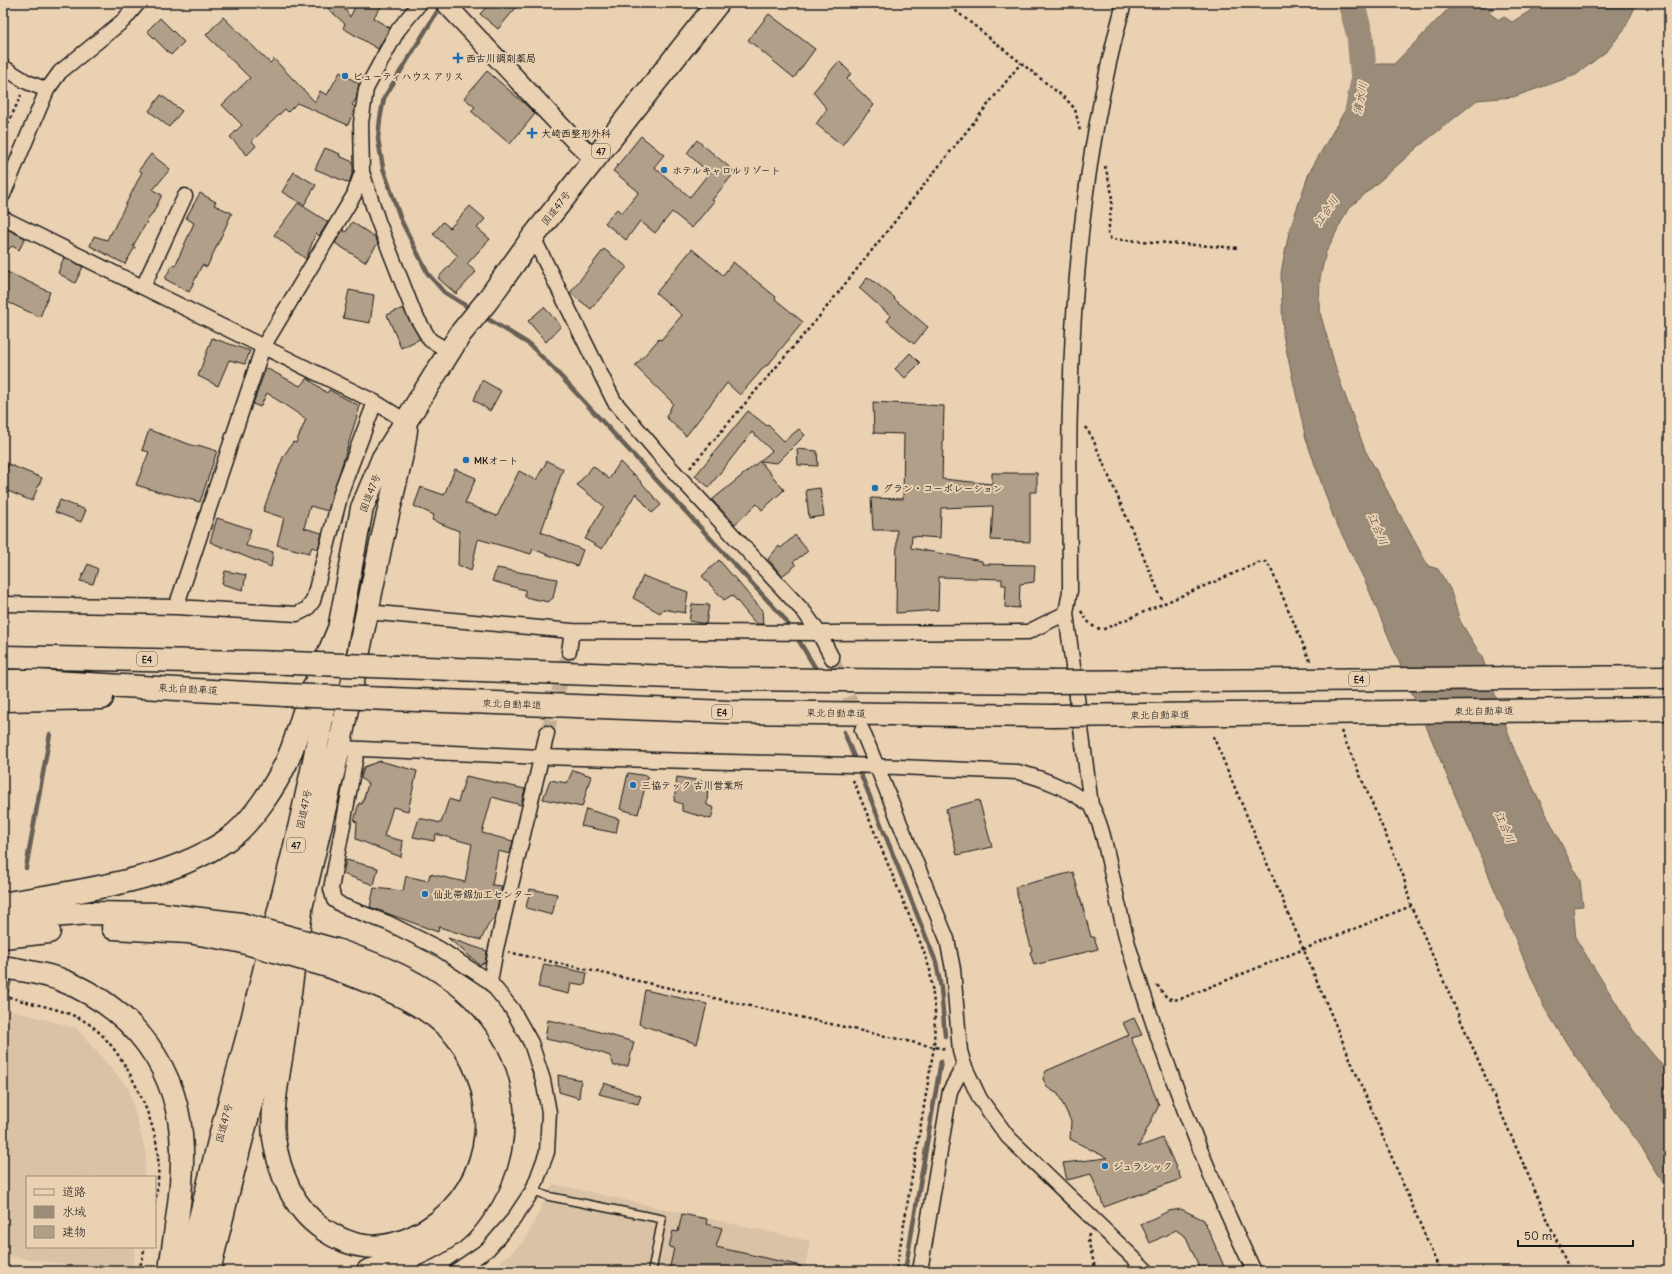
<svg xmlns="http://www.w3.org/2000/svg" width="1672" height="1274" font-family="Delius,'Klee One',sans-serif">
	<rect width="100%" height="100%" fill="#ead1b2"/>
	<filter id="ink" filterUnits="userSpaceOnUse"><feTurbulence type="fractalNoise" baseFrequency=".025" numOctaves="2"/><feDisplacementMap in="SourceGraphic" scale="8" xChannelSelector="R" yChannelSelector="G"/><feConvolveMatrix kernelMatrix="1 2 1 2 8 2 1 2 1" color-interpolation-filters="sRGB"/></filter>
	<g filter="url(#ink)">
		<path fill="#d9c2a6" d="M 3,1008 L 76,1028 L 129,1089 L 146,1154 L 144,1177 L 27,1177 L 27,1247 L 135,1247 L 132,1271 L 118,1271 L 3,1256 Z
			M 553,1184 L 810,1241 L 804,1271 L 491,1271 L 525,1240 Z"/>
		<path fill="#9b8c79" stroke="#685f54" d="M 1454,3 L 1500,3 L 1489,13 L 1499,20 L 1504,17 L 1512,22 L 1543,3 L 1637,3 L 1625,28 L 1608,50 L 1576,75 L 1513,97 L 1477,100 L 1419,146 L 1348,209 L 1326,252 L 1320,278 L 1319,309 L 1338,376 L 1365,450 L 1428,566 L 1438,569 L 1450,589 L 1460,621 L 1482,657 L 1515,752 L 1580,881 L 1583,906 L 1573,907 L 1576,939 L 1633,1030 L 1669,1074 L 1669,1195 L 1641,1146 L 1571,1050 L 1544,1007 L 1366,583 L 1333,516 L 1306,439 L 1283,335 L 1281,273 L 1289,232 L 1309,173 L 1347,107 L 1357,82 L 1377,64 L 1394,64 Z"/>
		<g fill="none" stroke-linecap="round" stroke-linejoin="round">
			<path stroke="#685f54" stroke-width="4.5" d="M 440,4 L 437,12 L 384,98 L 380,119 L 378,139 L 383,168 L 401,220 L 428,274 L 444,292 L 473,310
				M 483,316 L 529,344 L 554,369 L 783,617 L 792,630
				M 796,636 L 816,669
				M 844,732 L 936,962 L 941,988 L 945,1036
				M 26,868 L 50,734
				M 3,1005 L 11,977
				M 905,1271 L 941,1061"/>
			<path stroke="#9b8c79" stroke-width="27" d="M 1351,3 L 1360,35 L 1364,81 L 1358,111"/>
		</g>
		<path fill="#b19f89" stroke="#1c1c1c" d="M 322,3 L 341,3 L 350,17 L 355,7 L 356,8 L 360,3 L 384,3 L 373,18 L 390,28 L 378,49 L 343,28 L 345,24 Z
			M 490,3 L 520,3 L 498,29 L 480,14 Z
			M 769,14 L 815,49 L 794,78 L 748,40 Z
			M 223,17 L 270,63 L 274,59 L 315,102 L 320,91 L 327,95 L 340,72 L 359,84 L 356,99 L 352,105 L 355,107 L 354,110 L 348,125 L 297,103 L 288,112 L 285,109 L 252,141 L 256,146 L 247,155 L 230,137 L 242,125 L 222,105 L 250,78 L 206,35 Z
			M 160,18 L 184,42 L 171,55 L 147,31 Z
			M 839,61 L 851,73 L 847,79 L 874,105 L 842,145 L 816,124 L 827,109 L 813,92 Z
			M 487,71 L 524,103 L 535,114 L 510,144 L 471,111 L 475,107 L 464,98 Z
			M 161,95 L 182,111 L 169,127 L 149,111 Z
			M 641,136 L 664,155 L 654,167 L 690,197 L 709,173 L 687,153 L 697,140 L 735,172 L 712,200 L 714,201 L 692,228 L 672,212 L 655,233 L 640,221 L 626,240 L 605,223 L 617,209 L 622,213 L 639,192 L 613,171 Z
			M 325,148 L 340,154 L 339,156 L 353,162 L 353,171 L 349,183 L 315,169 Z
			M 151,154 L 170,169 L 153,190 L 162,195 L 153,213 L 152,213 L 133,246 L 135,247 L 125,264 L 90,246 L 94,236 L 107,240 L 110,234 L 111,234 L 142,172 L 139,170 Z
			M 294,172 L 316,185 L 304,205 L 282,192 Z
			M 200,193 L 216,202 L 214,205 L 232,213 L 207,267 L 202,265 L 189,292 L 165,279 L 172,265 L 175,266 L 194,223 L 186,218 Z
			M 298,203 L 328,222 L 319,236 L 316,233 L 306,259 L 274,235 Z
			M 470,206 L 485,219 L 477,228 L 490,239 L 467,264 L 476,272 L 456,294 L 438,278 L 458,256 L 433,234 L 443,222 L 450,228 Z
			M 352,222 L 375,237 L 378,243 L 365,262 L 335,243 L 343,230 L 346,232 Z
			M 3,227 L 25,238 L 19,250 L 12,246 L 3,255 Z
			M 604,249 L 627,267 L 591,309 L 570,293 Z
			M 692,249 L 723,275 L 733,262 L 776,297 L 775,299 L 803,322 L 767,366 L 766,365 L 740,395 L 727,383 L 686,436 L 666,417 L 673,403 L 635,366 L 659,339 L 661,340 L 682,315 L 656,293 Z
			M 64,257 L 83,267 L 75,283 L 58,273 Z
			M 3,270 L 50,292 L 40,317 L 3,300 Z
			M 868,277 L 895,298 L 894,299 L 928,327 L 914,344 L 887,321 L 891,316 L 859,288 Z
			M 349,290 L 374,295 L 370,323 L 343,318 Z
			M 544,307 L 561,326 L 546,342 L 528,321 Z
			M 403,308 L 420,339 L 401,348 L 387,315 Z
			M 212,338 L 250,351 L 245,364 L 229,360 L 218,386 L 198,376 Z
			M 910,353 L 920,363 L 905,378 L 895,369 Z
			M 266,368 L 300,386 L 307,378 L 327,393 L 329,390 L 360,406 L 328,511 L 310,506 L 304,528 L 322,533 L 318,549 L 312,547 L 309,553 L 277,545 L 284,518 L 263,511 L 283,457 L 293,442 L 296,443 L 306,419 L 267,393 L 260,407 L 253,404 Z
			M 482,380 L 501,391 L 490,411 L 474,400 Z
			M 873,402 L 944,406 L 942,479 L 992,484 L 992,473 L 1037,473 L 1037,492 L 1030,492 L 1030,542 L 991,540 L 993,506 L 941,508 L 940,538 L 912,536 L 911,548 L 982,561 L 982,564 L 1035,565 L 1034,582 L 1020,584 L 1019,608 L 1005,607 L 1006,585 L 1002,585 L 1002,579 L 939,577 L 938,610 L 896,613 L 897,530 L 873,530 L 871,498 L 903,499 L 904,434 L 874,433 Z
			M 748,411 L 767,426 L 768,425 L 784,441 L 799,429 L 805,435 L 777,463 L 760,461 L 784,490 L 762,510 L 757,504 L 735,524 L 712,500 L 772,451 L 752,432 L 709,487 L 695,476 Z
			M 149,430 L 197,447 L 198,445 L 217,451 L 200,502 L 166,493 L 166,494 L 136,485 L 149,452 L 142,450 Z
			M 797,449 L 817,451 L 818,466 L 798,465 Z
			M 547,461 L 563,469 L 541,532 L 583,550 L 577,566 L 533,549 L 531,554 L 478,539 L 471,571 L 458,565 L 459,531 L 432,520 L 434,515 L 414,506 L 421,487 L 444,495 L 455,469 L 476,478 L 465,503 L 497,516 L 519,471 L 536,480 Z
			M 620,462 L 633,475 L 634,474 L 661,505 L 652,513 L 636,493 L 602,549 L 585,539 L 604,506 L 577,485 L 593,466 L 609,479 Z
			M 8,464 L 42,478 L 32,501 L 3,489 L 3,476 Z
			M 820,488 L 824,516 L 809,518 L 806,490 Z
			M 60,500 L 86,510 L 81,522 L 55,512 Z
			M 217,518 L 251,529 L 246,546 L 273,552 L 271,567 L 210,542 Z
			M 795,535 L 808,551 L 793,562 L 796,565 L 782,576 L 768,559 L 779,546 L 781,548 Z
			M 719,560 L 762,610 L 763,624 L 756,624 L 732,595 L 724,600 L 702,576 Z
			M 88,564 L 98,569 L 93,584 L 80,581 Z
			M 497,568 L 557,579 L 553,598 L 548,602 L 525,597 L 525,590 L 492,581 Z
			M 225,571 L 246,575 L 243,590 L 222,584 Z
			M 643,576 L 688,592 L 685,613 L 663,609 L 660,613 L 633,598 Z
			M 692,604 L 709,605 L 706,624 L 689,621 Z
			M 380,761 L 417,771 L 408,811 L 393,807 L 384,836 L 403,841 L 401,857 L 356,839 L 357,822 L 354,821 L 359,803 L 362,804 L 368,784 L 361,778 L 364,767 Z
			M 573,770 L 591,776 L 582,807 L 543,799 L 550,780 L 567,783 Z
			M 628,773 L 648,776 L 638,814 L 620,809 Z
			M 466,776 L 525,789 L 521,805 L 492,797 L 482,833 L 513,841 L 510,854 L 498,851 L 492,885 L 502,886 L 495,918 L 489,923 L 481,940 L 439,927 L 438,932 L 370,907 L 374,888 L 403,891 L 406,876 L 428,881 L 430,874 L 465,882 L 472,844 L 436,834 L 434,841 L 413,837 L 419,818 L 441,823 L 449,799 L 458,802 Z
			M 677,777 L 708,782 L 707,805 L 714,808 L 711,819 L 682,811 L 682,804 L 674,801 Z
			M 979,800 L 992,847 L 957,855 L 946,809 Z
			M 586,809 L 619,819 L 616,833 L 581,826 Z
			M 346,860 L 378,868 L 374,885 L 343,874 Z
			M 1073,872 L 1091,937 L 1094,937 L 1098,949 L 1034,965 L 1030,952 L 1032,951 L 1015,887 Z
			M 530,889 L 557,894 L 552,915 L 526,908 Z
			M 448,938 L 487,951 L 485,962 L 480,965 Z
			M 544,964 L 587,973 L 585,985 L 571,983 L 569,994 L 538,987 Z
			M 645,990 L 707,1004 L 697,1044 L 639,1024 Z
			M 1134,1018 L 1142,1035 L 1131,1038 L 1159,1105 L 1138,1147 L 1163,1138 L 1181,1179 L 1104,1207 L 1091,1174 L 1067,1180 L 1063,1163 L 1107,1158 L 1070,1139 L 1071,1121 L 1058,1094 L 1048,1088 L 1043,1079 L 1046,1071 L 1129,1035 L 1123,1023 Z
			M 548,1020 L 589,1029 L 634,1042 L 628,1066 L 614,1066 L 610,1056 L 581,1046 L 545,1039 Z
			M 558,1075 L 581,1080 L 579,1098 L 559,1092 Z
			M 604,1083 L 641,1096 L 638,1104 L 599,1094 Z
			M 1181,1209 L 1204,1220 L 1226,1271 L 1201,1271 L 1186,1237 L 1176,1230 L 1150,1243 L 1141,1224 L 1169,1211 Z
			M 682,1214 L 707,1219 L 706,1224 L 722,1228 L 716,1247 L 801,1266 L 800,1271 L 669,1271 L 674,1248 L 669,1247 L 673,1231 L 678,1232 Z"/>
		<g fill="none" stroke-linecap="round" stroke-linejoin="round">
			<path stroke="#c1ad94" stroke-width="14" stroke-dasharray="14 7" stroke-linecap="butt" d="M 832,658 L 858,719
				M 547,733 L 569,651"/>
			<defs>
				<path id="service" d="M 533,1190 L 547,1196 L 662,1219 L 652,1271"/>
				<path id="minor" d="M 420,3 L 398,30 L 366,89 L 361,123 L 362,172 L 378,221 L 414,313 L 430,340 L 449,351
					M 1124,3 C 1088,133 1073,272 1070,406 C 1068,468 1070,529 1070,591 L 1066,613 L 1091,805 C 1100,821 1104,839 1108,857 C 1115,888 1121,921 1130,951 C 1163,1060 1205,1169 1254,1271
					M 3,67 L 27,82 L 47,90
					M 3,195 L 47,90 L 60,72 L 124,20 L 138,3
					M 3,218 L 375,402 L 407,422
					M 533,237 L 614,401 L 669,466 L 805,613 L 819,633 L 832,658
					M 143,287 L 185,196
					M 3,604 L 176,607 L 297,614 L 307,609 L 313,601 L 342,489 L 375,402
					M 176,607 L 263,347 L 354,195 L 362,172
					M 367,612 L 572,631 L 819,633 L 1028,632 L 1066,613
					M 569,651 L 572,631
					M 862,730 L 947,939 L 953,969 L 960,1051 L 964,1065 L 980,1099 L 1008,1137 L 1147,1271
					M 339,748 L 541,757 L 851,765 L 1018,772 C 1048,780 1066,788 1091,805
					M 357,750 L 331,889 L 334,900 L 343,906 L 388,923 L 440,949 L 490,982 L 512,1009 L 531,1043 L 543,1080 L 549,1112 L 547,1152 L 533,1190 L 513,1220 L 488,1249 L 456,1271
					M 490,982 L 496,949 L 547,733
					M 920,1271 L 950,1091 L 964,1065"/>
				<path id="tertiary" d="M 445,3 L 575,141 L 594,159"/>
				<path id="trunk" d="M 296,929 L 339,748 L 381,544 L 403,450 L 406,430
					M 187,1271 L 221,1133 L 252,1020 L 295,846 L 312,771 L 362,508 L 383,458 L 461,333 L 487,301 L 533,237 L 718,3
					M 209,1271 L 232,1176 L 286,970"/>
				<path id="motorway" d="M 3,657 L 291,663
					M 397,667 L 727,679 L 1049,682
					M 3,681 L 35,681 L 285,695
					M 391,699 L 729,712 L 1053,716
					M 3,700 L 102,698
					M 3,904 C 76,891 176,881 235,834 C 254,818 275,786 286,763 C 295,745 299,725 306,706 C 316,681 328,656 338,631
					M 301,911 C 295,958 288,1005 282,1052 C 278,1078 271,1112 274,1138 C 279,1172 293,1209 323,1229 C 352,1249 379,1252 411,1238 C 491,1203 510,1101 455,1035 C 425,1000 372,983 331,967
					M 3,920 L 89,913 L 160,914 L 241,924
					M 113,928 L 188,932 L 239,941
					M 3,937 L 49,932
					M 336,950 C 382,966 431,985 464,1022 C 511,1073 515,1149 476,1206 C 470,1215 462,1226 453,1233 C 429,1252 397,1263 368,1271
					M 3,967 C 22,970 41,973 59,979 C 134,1008 180,1069 182,1150 C 183,1190 175,1231 170,1271"/>
			</defs>
			<use href="#service" stroke="#1c1c1c" stroke-width="10"/>
			<use href="#minor" stroke="#1c1c1c" stroke-width="17"/>
			<use href="#tertiary" stroke="#1c1c1c" stroke-width="21"/>
			<use href="#trunk" stroke="#1c1c1c" stroke-width="25"/>
			<use href="#motorway" stroke="#1c1c1c" stroke-width="25"/>
			<path stroke="#1c1c1c" stroke-width="2.5" stroke-dasharray="3 3" stroke-linecap="butt" d="M 946,3 L 1066,99 L 1075,109 L 1080,131
				M 3,135 L 21,95
				M 1105,166 L 1111,189 L 1112,201 L 1108,234 L 1111,239 L 1239,248
				M 1085,427 L 1092,437 L 1163,602
				M 690,468 L 818,318 L 1021,63
				M 1081,611 C 1088,621 1091,629 1104,629 L 1258,563 L 1266,562 L 1271,569 L 1311,663
				M 1341,731 L 1403,875 L 1411,906 L 1570,1271
				M 1213,736 L 1440,1271
				M 853,780 L 921,944 L 930,970 L 935,1012 L 934,1047 L 896,1271
				M 508,952 L 934,1047 L 947,1049
				M 1157,985 C 1165,995 1166,1001 1180,999 L 1411,906
				M 3,995 C 31,1005 61,1007 86,1022 C 117,1041 142,1093 152,1126 C 160,1149 160,1178 155,1202
				M 1089,1234 L 1088,1240 L 1096,1271
				M 139,1271 L 145,1247"/>
			<use href="#service" stroke="#ead1b2" stroke-width="7"/>
			<use href="#minor" stroke="#ead1b2" stroke-width="14"/>
			<use href="#tertiary" stroke="#ead1b2" stroke-width="18"/>
			<use href="#trunk" stroke="#ead1b2" stroke-width="22"/>
			<use href="#motorway" stroke="#ead1b2" stroke-width="22"/>
			<defs>
				<path id="motorway-bridge" d="M 291,663 L 397,667
					M 1049,682 L 1669,677
					M 285,695 L 391,699
					M 1053,716 L 1669,709
					M 241,924 L 336,950
					M 239,941 L 331,967"/>
			</defs>
			<use href="#motorway-bridge" stroke="#1c1c1c" stroke-width="25" stroke-linecap="butt"/>
			<use href="#motorway-bridge" stroke="#ead1b2" stroke-width="22"/>
		</g>
	</g>
	<g fill="#1f6fb2" stroke="#ead1b2" stroke-width="1.5">
		<path d="M456 52h4v4h4v4h-4v4h-4v-4h-4v-4h4z"/>
		<circle cx="345" cy="76" r="4"/>
		<path d="M530 127h4v4h4v4h-4v4h-4v-4h-4v-4h4z"/>
		<circle cx="664" cy="170" r="4"/>
		<circle cx="466" cy="460" r="4"/>
		<circle cx="875" cy="488" r="4"/>
		<circle cx="633" cy="785" r="4"/>
		<circle cx="425" cy="894" r="4"/>
		<circle cx="1105" cy="1166" r="4"/>
	</g>
	<g text-anchor="middle" dominant-baseline="central" stroke-width="4" stroke-linejoin="round" paint-order="stroke">
		<g fill="#ead1b2" stroke="#5a5249" stroke-width="1">
			<rect x="592" y="144" width="18" height="14" rx="3"/>
			<rect x="137" y="652" width="20" height="14" rx="3"/>
			<rect x="1349" y="672" width="20" height="14" rx="3"/>
			<rect x="712" y="705" width="20" height="14" rx="3"/>
			<rect x="287" y="838" width="18" height="14" rx="3"/>
		</g>
		<g font-size="9" font-weight="bold" fill="#1c1c1c">
			<text x="601" y="151">47</text>
			<text x="147" y="659">E4</text>
			<text x="1359" y="679">E4</text>
			<text x="722" y="712">E4</text>
			<text x="296" y="845">47</text>
		</g>
		<g font-size="10" font-weight="bold" fill="#1c1c1c" stroke="#ead1b2" text-anchor="start">
			<text x="466" y="58">西古川調剤薬局</text>
			<text x="353" y="76">ビューティハウス アリス</text>
			<text x="541" y="133">大崎西整形外科</text>
			<text x="672" y="170">ホテルキャロルリゾート</text>
			<text x="474" y="460">MKオート</text>
			<text x="883" y="488">グラン・コーポレーション</text>
			<text x="641" y="785">三協テック 古川営業所</text>
			<text x="433" y="894">仙北帯鋸加工センター</text>
			<text x="1113" y="1166">ジュラシック</text>
		</g>
		<g font-size="10" fill="#1c1c1c" stroke="#ead1b2">
			<text transform="translate(556 208) rotate(-52)">国道47号</text>
			<text transform="translate(370 493) rotate(-69)">国道47号</text>
			<text transform="translate(188 689) rotate(3)">東北自動車道</text>
			<text transform="translate(512 704) rotate(2)">東北自動車道</text>
			<text transform="translate(1484 711) rotate(-1)">東北自動車道</text>
			<text transform="translate(836 713) rotate(1)">東北自動車道</text>
			<text transform="translate(1160 715) rotate(-1)">東北自動車道</text>
			<text transform="translate(304 809) rotate(-78)">国道47号</text>
			<text transform="translate(224 1123) rotate(-75)">国道47号</text>
		</g>
		<g font-size="11" font-style="italic" fill="#48433d" stroke="#ead1b2">
			<text transform="translate(1360 98) rotate(-79)">清水川</text>
			<text transform="translate(1326 211) rotate(-55)">江合川</text>
			<text transform="translate(1378 529) rotate(67)">江合川</text>
			<text transform="translate(1505 827) rotate(67)">江合川</text>
		</g>
	</g>
	<rect width="1672" height="1274" fill="none" stroke="#ead1b2" stroke-width="16"/>
	<rect x="8" y="8" width="1656" height="1258" fill="none" stroke="#1c1c1c" stroke-width="1.5" filter="url(#ink)"/>
	<rect x="26" y="1176" width="130" height="72" fill="#ead1b2" stroke="#988976"/>
	<rect x="34" y="1189" width="20" height="6" fill="#ead1b2" stroke="#988976"/>
	<text x="62" y="1196" font-size="12" fill="#1c1c1c">道路</text>
	<rect x="34" y="1206" width="20" height="12" fill="#9b8c79" stroke="#988976"/>
	<text x="62" y="1216" font-size="12" fill="#1c1c1c">水域</text>
	<rect x="34" y="1226" width="20" height="12" fill="#b19f89" stroke="#988976"/>
	<text x="62" y="1236" font-size="12" fill="#1c1c1c">建物</text>
	<path d="M1518 1240v6h115v-6" fill="none" stroke="#1c1c1c" stroke-width="2"/>
	<text x="1524" y="1240" font-size="12" fill="#1c1c1c" stroke="#ead1b2" stroke-width="3" paint-order="stroke">50 m</text>
</svg>
